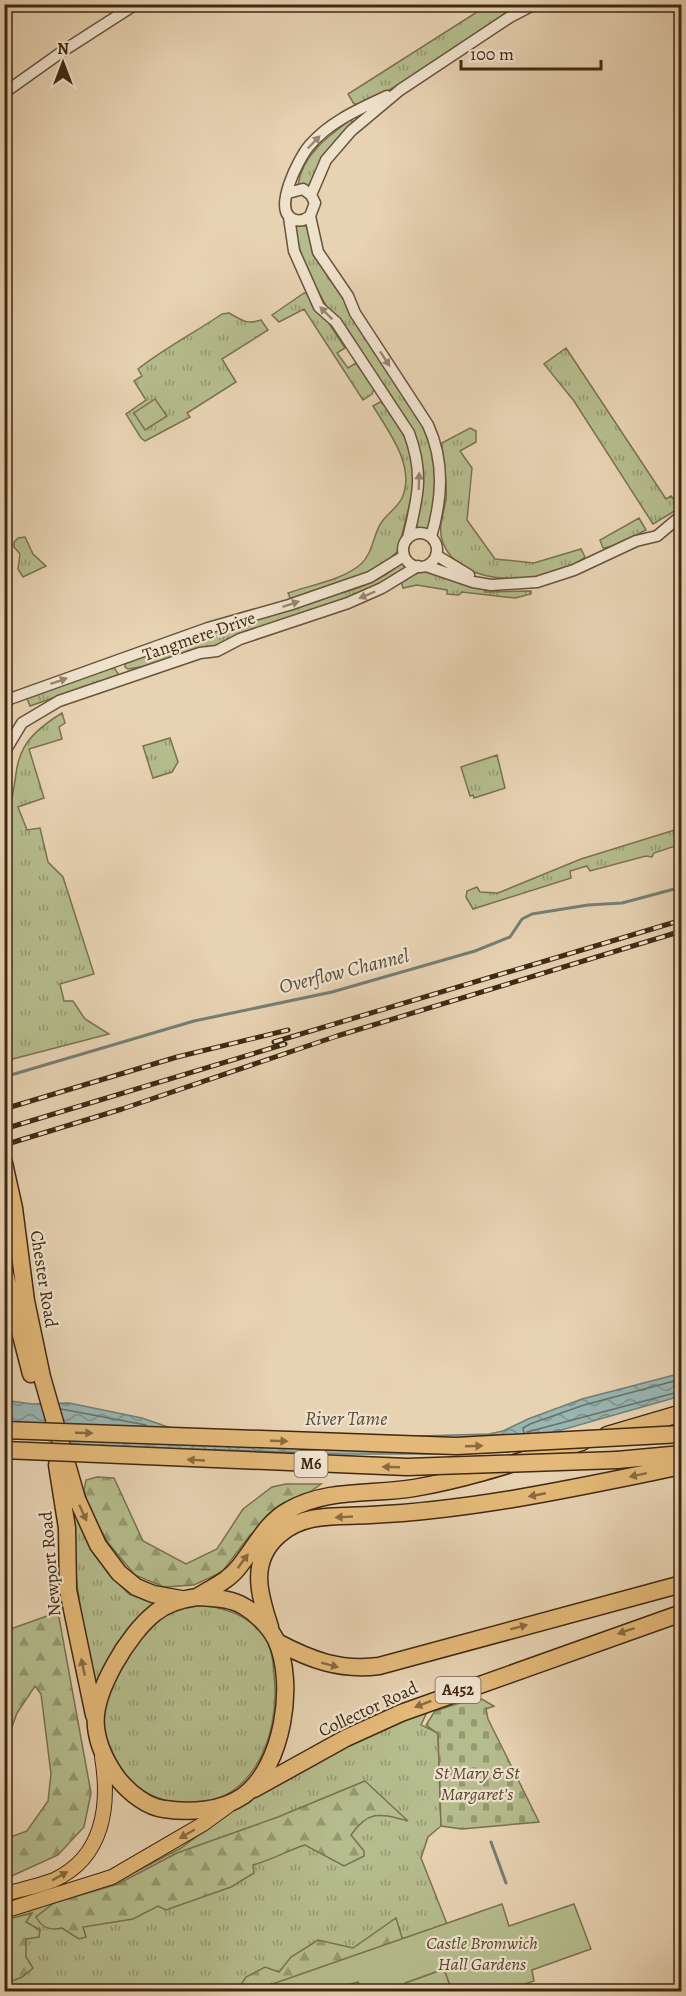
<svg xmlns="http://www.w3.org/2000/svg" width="686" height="1996" font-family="Alegreya,serif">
	<defs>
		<pattern id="grass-tufts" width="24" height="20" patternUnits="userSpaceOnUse" patternTransform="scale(1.5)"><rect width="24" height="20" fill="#b5bc8d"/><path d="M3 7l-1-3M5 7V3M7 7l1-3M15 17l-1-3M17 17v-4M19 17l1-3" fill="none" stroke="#959972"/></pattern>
		<pattern id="forest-firs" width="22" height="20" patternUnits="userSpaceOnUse" patternTransform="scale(1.5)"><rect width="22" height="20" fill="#b5bc8d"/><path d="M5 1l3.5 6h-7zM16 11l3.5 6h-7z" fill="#959972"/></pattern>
		<pattern id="cemetery-stones" width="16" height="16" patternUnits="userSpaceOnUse" patternTransform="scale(1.5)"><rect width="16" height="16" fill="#b5bc8d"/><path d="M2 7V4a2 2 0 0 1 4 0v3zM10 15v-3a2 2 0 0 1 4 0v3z" fill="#959972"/></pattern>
		<pattern id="water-waves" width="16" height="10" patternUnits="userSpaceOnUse" patternTransform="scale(1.5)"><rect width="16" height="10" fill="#98b6b4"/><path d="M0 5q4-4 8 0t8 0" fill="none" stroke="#7d9491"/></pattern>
	</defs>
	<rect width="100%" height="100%" fill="#e7d2b2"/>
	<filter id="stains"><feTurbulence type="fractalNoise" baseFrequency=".00333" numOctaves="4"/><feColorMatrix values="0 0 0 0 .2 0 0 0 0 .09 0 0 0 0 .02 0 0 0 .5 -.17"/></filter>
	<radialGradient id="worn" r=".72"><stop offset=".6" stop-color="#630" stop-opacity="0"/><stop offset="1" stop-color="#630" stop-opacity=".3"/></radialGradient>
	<path fill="url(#grass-tufts)" stroke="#7a7250" stroke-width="1.5" d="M 488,5 L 520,5 L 406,81 L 362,104 L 354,104 L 348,94 Z
		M 352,119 L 351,128 L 310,189 L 298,185 C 302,155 328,136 352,119 Z
		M 295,226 L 310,226 L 333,279 L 421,419 C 441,462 437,484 429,529 L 414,527 C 424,490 426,470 412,433 C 378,383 299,283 295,226 Z
		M 304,293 L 310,294 L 345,348 L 337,353 L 348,368 L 356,363 L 374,388 L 372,394 L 363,400 L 304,309 L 279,322 L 272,315 Z
		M 229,313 C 242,320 246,325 261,320 L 268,330 L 222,359 L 236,382 L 187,413 L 190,417 L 145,441 L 141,438 L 126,414 L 146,400 L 134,381 L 142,376 L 138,369 C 165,348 194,333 222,314 Z
		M 566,348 L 666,499 L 671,496 L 678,504 L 678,509 L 653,524 L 574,401 L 544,364 Z
		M 380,402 L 385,404 L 407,440 L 414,461 L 415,482 L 398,551 L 377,570 L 291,600 L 288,593 C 311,585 343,580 361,564 C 373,553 373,535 381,523 C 387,514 397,508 402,498 C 416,467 389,432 373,406 Z
		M 470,428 L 476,431 L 476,442 L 460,451 L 472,468 L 467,520 L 495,559 L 534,563 L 581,549 L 585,557 C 551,585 459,592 442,540 C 438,525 444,513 446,499 C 448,480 442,462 442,443 Z
		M 639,518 L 646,530 L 618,545 L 603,548 L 600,540 Z
		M 25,537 L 33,554 L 46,566 L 23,577 L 18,569 L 20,554 L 14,547 L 14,542 L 18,538 Z
		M 401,563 L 407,569 L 369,590 L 211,648 L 207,646 L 152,665 L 128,669 L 125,667 L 125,664 L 215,629 L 220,632 L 331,595 C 355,591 383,580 401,563 Z
		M 420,572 L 430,572 L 485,589 L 485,592 L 531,591 L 531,594 L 515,598 L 462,592 L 459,595 L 447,594 L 447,590 L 417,585 L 403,588 L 401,581 Z
		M 113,666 L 119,675 L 30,706 L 26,696 Z
		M 62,713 L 65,723 L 59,727 L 62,739 L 29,749 L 44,798 L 18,807 L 27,830 L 40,828 L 48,862 L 63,877 L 94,974 L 60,984 L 64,1001 L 73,1001 L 85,1019 L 109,1034 L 5,1061 L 5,1044 L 11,1033 L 4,1003 L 4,825 C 26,771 0,751 62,713 Z
		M 170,738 L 178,762 L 172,772 L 153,778 L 143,746 Z
		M 497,755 L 505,788 L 474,798 L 473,795 L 470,796 L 461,767 Z
		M 681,828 L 681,844 L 654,853 L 652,857 L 646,856 L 590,871 L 587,866 L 570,871 L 571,878 L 473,909 L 466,897 L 467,891 L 477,887 L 480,892 L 498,893 L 581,859 Z
		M 74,1508 L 108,1573 L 129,1594 L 155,1604 L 96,1690 C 83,1628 71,1571 74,1508 Z
		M 205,1605 C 229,1610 248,1615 264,1636 C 272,1646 273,1662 274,1675 C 282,1742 245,1822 165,1800 C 149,1796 129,1784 121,1769 C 114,1756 104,1739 104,1723 C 102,1695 133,1640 154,1623 C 168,1611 187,1607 205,1605 Z
		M 428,1710 L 421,1725 L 438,1733 L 441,1826 L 428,1837 L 421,1858 L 447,1924 L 259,1989 L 259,1991 L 5,1992 L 5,1916 L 116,1882 L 181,1848 L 235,1808 L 375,1729 Z
		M 444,1969 L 452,1991 L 408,1991 L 405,1983 Z"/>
	<path fill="url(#forest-firs)" stroke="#7a7250" stroke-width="1.5" d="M 97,1477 L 114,1478 L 143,1541 L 186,1564 L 217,1549 L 243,1509 L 272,1487 L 286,1484 L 321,1484 L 250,1535 L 222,1572 L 194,1585 L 164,1587 L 135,1575 L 109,1544 L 88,1508 L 84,1490 L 86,1480 Z
		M 58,1612 L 91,1793 L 84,1827 L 58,1855 L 5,1879 L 5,1839 L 27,1831 L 48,1801 L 51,1774 L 41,1694 L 35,1686 L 17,1713 L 5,1746 L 5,1631 Z
		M 365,1781 L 408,1821 C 381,1814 369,1809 351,1835 L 364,1851 L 364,1856 L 344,1866 L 305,1845 C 286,1851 272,1860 253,1865 L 254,1873 L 231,1887 L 166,1910 L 158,1906 L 133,1919 L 83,1927 L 86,1937 L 79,1939 L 62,1928 C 50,1931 42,1928 36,1917 L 54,1903 L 118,1884 L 177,1853 L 278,1817 Z
		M 32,1913 L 26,1922 L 40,1930 L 39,1937 L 26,1939 L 26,1957 L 33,1968 L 22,1977 L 5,1984 L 5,1920 Z
		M 396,1918 L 405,1947 L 270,1991 L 219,1992 L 238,1989 L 246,1977 L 265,1967 L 279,1972 L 291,1957 L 318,1940 L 353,1948 Z"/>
	<path fill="url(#cemetery-stones)" stroke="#7a7250" stroke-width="1.5" d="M 478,1697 L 494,1706 L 486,1709 L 488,1719 L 539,1822 L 462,1829 L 441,1826 L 438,1734 L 426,1725 L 435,1711 Z"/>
	<path fill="#b5bc8d" stroke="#7a7250" stroke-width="1.5" d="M 155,399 L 167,416 L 145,430 L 134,413 Z
		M 502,1904 L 509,1926 L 574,1904 L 591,1949 L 532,1970 L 534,1981 L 503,1991 L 452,1991 L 444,1969 L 405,1983 L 408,1991 L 362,1991 L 358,1982 L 327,1991 L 259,1992 L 258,1989 Z"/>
	<path fill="url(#water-waves)" stroke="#757e73" stroke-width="1.5" d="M 682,1373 L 681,1396 L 495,1449 L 434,1454 L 346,1454 L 93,1446 L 5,1435 L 4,1400 L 32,1404 L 69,1403 L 142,1418 L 171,1428 L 385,1437 L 489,1434 L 503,1431 L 528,1419 L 582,1399 Z"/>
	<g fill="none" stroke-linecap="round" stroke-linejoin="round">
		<path stroke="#6c7063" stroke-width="1.5" d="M 61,1409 L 146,1425
			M 527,1432 L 682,1391
			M 524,1433 L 523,1428 L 530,1424 L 584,1405 L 682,1379"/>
		<path stroke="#757e73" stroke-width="3" d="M 4,1077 L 194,1021 L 332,992 L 475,951 L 510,937 L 522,919 L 532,914 L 588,905 L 622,903 L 682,887
			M 491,1842 L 506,1883"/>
		<defs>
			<path id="minor" d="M 4,93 L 63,51 L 136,4
				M 288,193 L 303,189 L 311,195 L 315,203 L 310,216 C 305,220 299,222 293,219 C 272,210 299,158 309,146 C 329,122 359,109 387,96
				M 311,195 L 326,160 L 351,131 L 400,90 L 510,17 L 535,4
				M 310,216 L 318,252 L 348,296 L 355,313 L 428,425 C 445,462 442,499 431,537
				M 289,217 L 294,251 L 319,307 L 336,322 L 409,433 C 424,473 418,497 408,538
				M403 550a17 17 0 1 1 34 0a17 17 0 1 1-34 0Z
				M 436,555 L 469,575
				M 426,566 L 473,582 L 491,585 L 537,582 L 574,570 L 636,541 L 657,536 L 682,515
				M 4,701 L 208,628 L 289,605 L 370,577 L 404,556
				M 4,753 L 22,723 L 59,701 L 200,653 L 217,651 L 240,639 L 348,603 L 382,588 L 418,566"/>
			<path id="major" d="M 4,1894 C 21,1890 38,1886 54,1880 C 104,1857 110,1805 102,1757
				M 4,1911 L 112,1877 L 203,1824 L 229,1805"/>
			<path id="highway" d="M 4,1163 L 14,1208 L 26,1301 L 42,1377 L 77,1499 L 98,1545 L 119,1573 L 136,1587 L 153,1594 L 181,1599
				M 4,1270 L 31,1374
				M 607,1435 L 682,1413
				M 617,1460 L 682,1454
				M 57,1465 L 67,1528 L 68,1590 L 94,1715
				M 197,1597 C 213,1598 231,1598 245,1607 C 257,1614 270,1628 276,1640 C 296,1683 283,1767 243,1796 C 221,1811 190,1813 164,1809 C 147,1807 130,1793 119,1780 C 107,1764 98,1747 96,1727 C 92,1693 129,1633 155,1613 C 167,1603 182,1599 197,1597 Z
				M 197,1597 C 211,1588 228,1581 238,1568 C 254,1549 266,1522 289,1510 C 328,1488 372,1495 414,1488 C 472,1478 526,1459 582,1442
				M 270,1627 C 259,1594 249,1561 279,1535 C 304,1512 339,1517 370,1515 C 476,1510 579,1487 682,1466
				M 277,1642 C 311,1660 340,1671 379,1666 L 682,1584
				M 254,1789 L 346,1738 L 401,1713 L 682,1613"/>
		</defs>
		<use href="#minor" stroke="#6a533a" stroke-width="13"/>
		<use href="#major" stroke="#402912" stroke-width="16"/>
		<use href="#highway" stroke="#402912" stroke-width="19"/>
		<use href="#minor" stroke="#efe2cd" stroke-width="10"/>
		<use href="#major" stroke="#e4b979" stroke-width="14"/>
		<use href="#highway" stroke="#e4b979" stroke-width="16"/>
		<defs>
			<path id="rail" d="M 274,1042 L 682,920
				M 4,1109 L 177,1057 L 288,1030
				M 4,1129 L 285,1044
				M 4,1145 L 122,1109 L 337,1036 L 682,931"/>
		</defs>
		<use href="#rail" stroke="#402912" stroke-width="5"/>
		<use href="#rail" stroke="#efe2cd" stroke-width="3" stroke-dasharray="9" stroke-linecap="butt"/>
		<defs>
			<path id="highway-bridge" d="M 4,1430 L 456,1446 L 682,1434
				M 4,1450 L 407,1467 L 617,1460"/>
		</defs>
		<use href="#highway-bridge" stroke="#402912" stroke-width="19" stroke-linecap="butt"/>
		<use href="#highway-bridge" stroke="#e4b979" stroke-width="16"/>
	</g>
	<defs><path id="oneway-solid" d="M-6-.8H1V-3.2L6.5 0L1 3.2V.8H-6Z" transform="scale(1.5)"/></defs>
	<g fill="#988670">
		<use href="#oneway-solid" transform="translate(314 142) rotate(-46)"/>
		<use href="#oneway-solid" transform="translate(326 313) rotate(-135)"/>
		<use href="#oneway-solid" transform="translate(385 359) rotate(57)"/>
		<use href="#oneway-solid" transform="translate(419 481) rotate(-88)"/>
		<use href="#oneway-solid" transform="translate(367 595) rotate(157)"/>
		<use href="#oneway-solid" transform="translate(291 604) rotate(-18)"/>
		<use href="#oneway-solid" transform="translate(59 681) rotate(-19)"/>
	</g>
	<g fill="#8a6a40">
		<use href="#oneway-solid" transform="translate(84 1433) rotate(2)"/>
		<use href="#oneway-solid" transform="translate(279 1441) rotate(2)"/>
		<use href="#oneway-solid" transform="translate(474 1446) rotate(-2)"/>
		<use href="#oneway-solid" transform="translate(196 1460) rotate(-177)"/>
		<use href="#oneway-solid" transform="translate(391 1467) rotate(-178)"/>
		<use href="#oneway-solid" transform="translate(638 1475) rotate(168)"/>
		<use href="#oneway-solid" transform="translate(537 1495) rotate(169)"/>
		<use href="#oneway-solid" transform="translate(83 1513) rotate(65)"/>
		<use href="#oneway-solid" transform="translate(344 1517) rotate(177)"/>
		<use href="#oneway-solid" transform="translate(243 1561) rotate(-54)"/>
		<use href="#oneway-solid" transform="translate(519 1627) rotate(-15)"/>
		<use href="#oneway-solid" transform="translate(626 1631) rotate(161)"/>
		<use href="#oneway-solid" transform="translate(330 1665) rotate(15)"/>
		<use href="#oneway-solid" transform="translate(83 1667) rotate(-102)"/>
		<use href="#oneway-solid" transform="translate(423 1704) rotate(159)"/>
		<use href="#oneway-solid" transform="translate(187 1834) rotate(150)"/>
		<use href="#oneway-solid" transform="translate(60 1876) rotate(-29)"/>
	</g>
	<g text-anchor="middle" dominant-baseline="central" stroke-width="4.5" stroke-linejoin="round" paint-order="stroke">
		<g fill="#efe2cd" stroke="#74604a" stroke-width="1.5">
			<rect x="294.5" y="1451" width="33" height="26" rx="4.5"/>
			<rect x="435.5" y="1677" width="45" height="26" rx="4.5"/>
		</g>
		<g font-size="16" font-weight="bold" fill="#402912">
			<text x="311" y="1464">M6</text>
			<text x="458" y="1690">A452</text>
		</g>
		<g font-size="18" fill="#402912" stroke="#efe2cd">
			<text transform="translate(199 636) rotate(-19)">Tangmere Drive</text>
			<text transform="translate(44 1279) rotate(81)">Chester Road</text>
			<text transform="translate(50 1564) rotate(-95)">Newport Road</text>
			<text transform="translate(368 1709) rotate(-25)">Collector Road</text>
		</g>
		<g font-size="18" font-style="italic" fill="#57462b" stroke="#efe2cd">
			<text x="477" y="1773">St Mary &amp; St<tspan x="477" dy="21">Margaret's</tspan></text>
			<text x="482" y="1943">Castle Bromwich<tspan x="482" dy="21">Hall Gardens</tspan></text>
		</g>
		<g font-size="20" font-style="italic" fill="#564c3a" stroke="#efe2cd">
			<text transform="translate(344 971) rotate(-14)">Overflow Channel</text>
			<text x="346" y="1418">River Tame</text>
		</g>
	</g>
	<rect width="686" height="1996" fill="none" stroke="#e7d2b2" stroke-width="24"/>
	<rect x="6" y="6" width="674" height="1984" fill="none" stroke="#402912" stroke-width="3"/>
	<rect x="12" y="12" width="662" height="1972" fill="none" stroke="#402912" stroke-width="1.5"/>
	<g transform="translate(63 63)" stroke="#efe2cd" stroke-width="4.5" paint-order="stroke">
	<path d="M0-4.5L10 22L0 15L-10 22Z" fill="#402912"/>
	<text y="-9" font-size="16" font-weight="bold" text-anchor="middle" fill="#402912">N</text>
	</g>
	<path d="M461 60v9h140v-9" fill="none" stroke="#402912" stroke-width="3"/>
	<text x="470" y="60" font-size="18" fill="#402912" stroke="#efe2cd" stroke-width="4.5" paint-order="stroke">100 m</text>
	<rect width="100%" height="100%" filter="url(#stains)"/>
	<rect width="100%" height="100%" fill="url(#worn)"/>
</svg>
